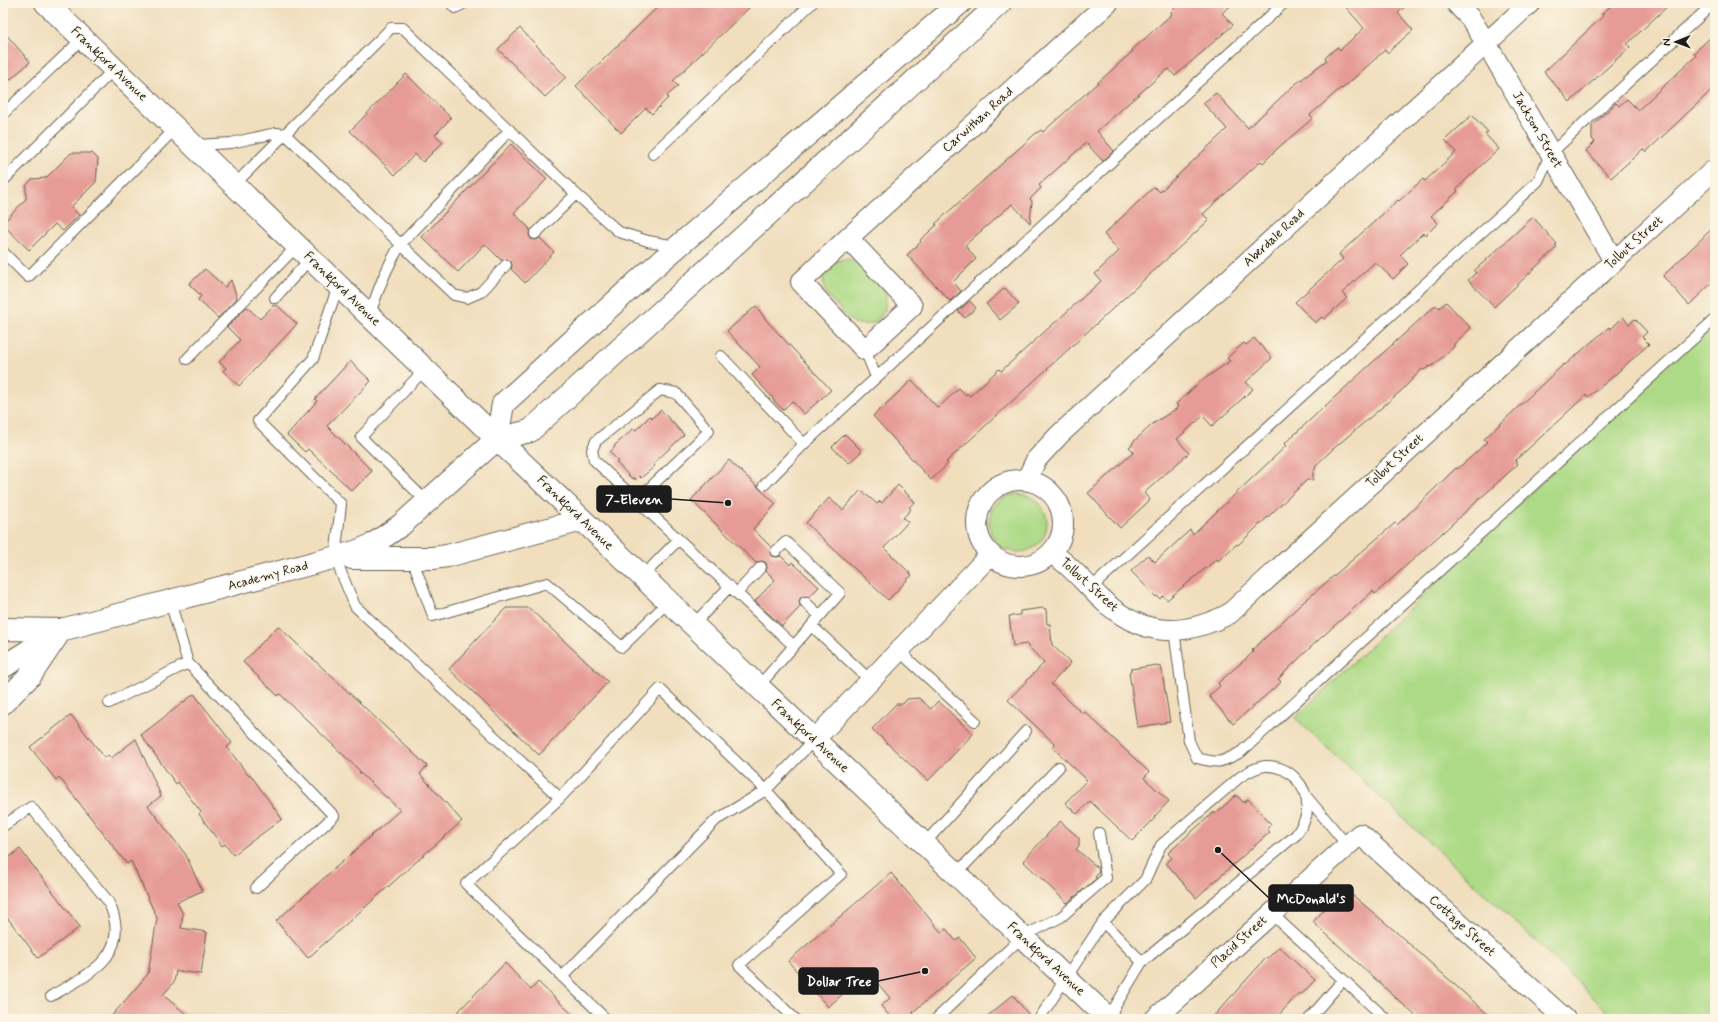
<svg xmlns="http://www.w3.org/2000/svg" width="1718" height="1022" font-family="Mynerve,sans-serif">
	<rect width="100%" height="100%" fill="#fcf5e5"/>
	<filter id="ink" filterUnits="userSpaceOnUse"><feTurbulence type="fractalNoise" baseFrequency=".025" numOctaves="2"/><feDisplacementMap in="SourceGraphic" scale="8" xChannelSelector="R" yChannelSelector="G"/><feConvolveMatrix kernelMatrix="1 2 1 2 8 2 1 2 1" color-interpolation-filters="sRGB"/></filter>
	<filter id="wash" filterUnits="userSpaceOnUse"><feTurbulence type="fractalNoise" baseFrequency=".012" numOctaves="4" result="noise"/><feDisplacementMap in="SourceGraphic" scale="16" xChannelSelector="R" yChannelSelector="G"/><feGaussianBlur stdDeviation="0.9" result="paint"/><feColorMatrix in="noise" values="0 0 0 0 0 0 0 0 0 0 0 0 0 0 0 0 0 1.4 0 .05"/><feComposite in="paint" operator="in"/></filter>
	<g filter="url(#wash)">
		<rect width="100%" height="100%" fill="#f0debd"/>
		<path fill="#adda86" stroke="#647b51" d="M 844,259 L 852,260 L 859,263 L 884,290 L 886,296 L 885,310 L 877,321 L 870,324 L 857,324 L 851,321 L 826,294 L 823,279 L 825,271 L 837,261 Z
			M 1715,316 L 1715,1019 L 1615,1019 L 1537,942 L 1295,718 Z
			M989 523a29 29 0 1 1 58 0a29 29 0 1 1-58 0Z"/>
		<g id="blocks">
			<path fill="#e69b96" d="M 662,3 L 754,3 L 673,81 L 678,86 L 667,96 L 668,98 L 652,114 L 646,108 L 621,133 L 576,86 Z
				M 1180,3 L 1234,3 L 1222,13 L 1233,25 L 1175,76 L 1169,69 L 1164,72 L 1097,131 L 1114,151 L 1103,161 L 1086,143 L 1039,185 L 1041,188 L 1030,199 L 1032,201 L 1030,223 L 1012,204 L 965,245 L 976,259 L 953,282 L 961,291 L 950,301 L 907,255 L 921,242 L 920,240 L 937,225 L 935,224 L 1035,134 L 1041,130 L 1043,132 L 1133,51 L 1132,50 L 1172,14 L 1171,12 Z
				M 1342,3 L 1409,3 L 1398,13 L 1413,30 L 1387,53 L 1385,50 L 1342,89 L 1341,88 L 1310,115 L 1313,118 L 1278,148 L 1263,163 L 1261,161 L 1203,214 L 1209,220 L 946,462 L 948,464 L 931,480 L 873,416 L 912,380 L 938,408 L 959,388 L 966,395 L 967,393 L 970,396 L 999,369 L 1001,371 L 1101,281 L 1095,274 L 1119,251 L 1104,234 L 1154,187 L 1160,192 L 1227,129 L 1203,103 L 1216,93 L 1248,128 L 1293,86 L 1327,60 L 1325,58 L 1337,47 L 1340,50 L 1364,28 Z
				M 1614,3 L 1671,3 L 1627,44 L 1630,47 L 1570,102 L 1544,72 L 1603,16 L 1602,14 Z
				M 520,28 L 566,77 L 545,97 L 498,49 Z
				M 3,31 L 30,62 L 3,86 Z
				M 1715,33 L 1715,87 L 1646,152 L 1643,149 L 1611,178 L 1586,151 L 1595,142 L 1592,139 L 1592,126 L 1616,103 L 1619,106 L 1627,99 L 1638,110 L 1696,56 L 1694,53 Z
				M 406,74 L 451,118 L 435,135 L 443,142 L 423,162 L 415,154 L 395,175 L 350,131 Z
				M 1472,115 L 1488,132 L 1485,134 L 1499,149 L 1456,189 L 1458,191 L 1431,216 L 1438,223 L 1426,235 L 1423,233 L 1400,255 L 1408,264 L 1393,279 L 1375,262 L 1342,293 L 1347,298 L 1324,319 L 1322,317 L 1315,323 L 1295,302 L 1343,259 L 1339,254 L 1398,200 L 1399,201 L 1423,179 L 1425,181 L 1456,152 L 1445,140 Z
				M 511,144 L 547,179 L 514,213 L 530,229 L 529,235 L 531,239 L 536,240 L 540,238 L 554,252 L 525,283 L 511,269 L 512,266 L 511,261 L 507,259 L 501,260 L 485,244 L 458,272 L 422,237 Z
				M 71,153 L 92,153 L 98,159 L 96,182 L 71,207 L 79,215 L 63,231 L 55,224 L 29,250 L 3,225 L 3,223 L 26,199 L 26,186 L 32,179 L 46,178 Z
				M 1533,217 L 1557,244 L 1555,245 L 1557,247 L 1494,307 L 1468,280 L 1476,273 L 1474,271 Z
				M 1715,226 L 1715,280 L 1689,305 L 1663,276 Z
				M 205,269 L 225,287 L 231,280 L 237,298 L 218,318 L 198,300 L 201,296 L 189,284 Z
				M 1005,288 L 1019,304 L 1000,320 L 986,304 Z
				M 970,301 L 976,308 L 965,318 L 958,311 Z
				M 1446,302 L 1471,328 L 1454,344 L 1454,347 L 1431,367 L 1430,366 L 1424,370 L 1422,369 L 1401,391 L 1333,449 L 1315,466 L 1316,468 L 1313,472 L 1313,480 L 1307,480 L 1238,545 L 1237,544 L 1218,561 L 1217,559 L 1167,600 L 1163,596 L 1160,599 L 1157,596 L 1156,597 L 1131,571 L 1148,555 L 1155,562 L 1190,530 L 1193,534 L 1286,446 L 1284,444 L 1362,372 L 1436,305 L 1439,308 Z
				M 274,305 L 276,306 L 277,305 L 297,324 L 239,386 L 223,371 L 226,368 L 219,362 L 240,340 L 227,327 L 247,307 L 260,319 Z
				M 756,306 L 767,321 L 831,390 L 804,414 L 792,401 L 783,410 L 773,400 L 773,398 L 752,375 L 760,367 L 727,331 Z
				M 1623,317 L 1629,324 L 1635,319 L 1647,332 L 1642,337 L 1649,344 L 1609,380 L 1588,397 L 1586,395 L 1515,461 L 1518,464 L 1375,594 L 1373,591 L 1313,645 L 1278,679 L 1281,682 L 1233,724 L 1209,696 L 1220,686 L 1218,683 L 1249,656 L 1253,652 L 1252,650 L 1299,606 L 1395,523 L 1397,525 L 1456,468 L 1457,469 L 1469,459 L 1487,442 L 1484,439 L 1564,364 L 1565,365 L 1609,327 L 1611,329 Z
				M 1254,338 L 1272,358 L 1246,382 L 1253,389 L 1212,426 L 1203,416 L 1177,439 L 1189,453 L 1144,493 L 1150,500 L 1120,528 L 1088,493 L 1134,452 L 1129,447 L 1133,444 L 1132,443 L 1154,423 L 1179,407 L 1176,404 L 1200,382 L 1230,361 L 1227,358 L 1244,343 L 1246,345 Z
				M 350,361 L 371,381 L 327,426 L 372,471 L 352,491 L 308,449 L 305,452 L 287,435 L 317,401 L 315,399 Z
				M 661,410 L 684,435 L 653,464 L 655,466 L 641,478 L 639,476 L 635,480 L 633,477 L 632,479 L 616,462 L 618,461 L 610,452 L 615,447 L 614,446 L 634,428 L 636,430 L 650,416 L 652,418 Z
				M 845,434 L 862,451 L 849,463 L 832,447 Z
				M 729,460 L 776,504 L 753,529 L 771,547 L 770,552 L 771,556 L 777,557 L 781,556 L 790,565 L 792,562 L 819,587 L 809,597 L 806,596 L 801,597 L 799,601 L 800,607 L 782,626 L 755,601 L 775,580 L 766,571 L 767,568 L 766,563 L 762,561 L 756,563 L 691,500 Z
				M 898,485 L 915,502 L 909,507 L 911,509 L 903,518 L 908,522 L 884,548 L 912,575 L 888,600 L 806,523 L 829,498 L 843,510 L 861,490 L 877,504 L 880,501 L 882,503 Z
				M 506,608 L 529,608 L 608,682 L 539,755 L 449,669 Z
				M 1043,608 L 1046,609 L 1047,624 L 1050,624 L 1052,645 L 1071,663 L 1051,684 L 1083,714 L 1085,712 L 1149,772 L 1144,778 L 1169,801 L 1154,817 L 1155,818 L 1132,841 L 1090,801 L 1077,814 L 1065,803 L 1087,780 L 1052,747 L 1055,744 L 1008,700 L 1044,663 L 1026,644 L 1013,646 L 1009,616 L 1020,615 L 1020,611 Z
				M 278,626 L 427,766 L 420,774 L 462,821 L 308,958 L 276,921 L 400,810 L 359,772 L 360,771 L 280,694 L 278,696 L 243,662 Z
				M 1157,665 L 1158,667 L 1161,666 L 1170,722 L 1137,727 L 1129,672 L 1131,671 L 1131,669 Z
				M 194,694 L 232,743 L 227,747 L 248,775 L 250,774 L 282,819 L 233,855 L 225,844 L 222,846 L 199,814 L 201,812 L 178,782 L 176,784 L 141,735 Z
				M 919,698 L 931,709 L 938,701 L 973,734 L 928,781 L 872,729 L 896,704 L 903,704 L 907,699 Z
				M 71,715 L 105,758 L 108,755 L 111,758 L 136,739 L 161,796 L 148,806 L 186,855 L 202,891 L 177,902 L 183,914 L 181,928 L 207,932 L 201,974 L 176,971 L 174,982 L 163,995 L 192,1019 L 109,1019 L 148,974 L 157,918 L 131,861 L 127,864 L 59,777 L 56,780 L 30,747 Z
				M 1236,795 L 1244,803 L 1248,799 L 1271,824 L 1267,829 L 1270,832 L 1196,898 L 1166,863 L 1172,858 L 1168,853 L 1214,812 L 1215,814 Z
				M 1060,821 L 1079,838 L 1079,846 L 1076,849 L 1098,868 L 1099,872 L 1095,877 L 1097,878 L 1067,903 L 1023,861 Z
				M 20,849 L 80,927 L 38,958 L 3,912 L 3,862 Z
				M 891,873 L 941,932 L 946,929 L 956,941 L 960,938 L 976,958 L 913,1012 L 915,1019 L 892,1019 L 881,1006 L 890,998 L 868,972 L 828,1007 L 788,961 Z
				M 1344,888 L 1395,931 L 1493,1019 L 1419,1019 L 1313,922 Z
				M 1279,947 L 1315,980 L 1301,995 L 1299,993 L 1275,1019 L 1211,1019 L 1267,957 L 1268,958 Z
				M 505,963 L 531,990 L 538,982 L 577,1019 L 451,1019 Z
				M 1013,995 L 1032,1019 L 984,1019 Z"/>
		</g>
	</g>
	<g filter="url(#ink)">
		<use href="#blocks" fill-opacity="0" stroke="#666054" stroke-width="1"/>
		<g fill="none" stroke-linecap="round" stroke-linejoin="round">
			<defs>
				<path id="lane" d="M 451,3 L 455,8 L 465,3
					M 3,114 L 83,38
					M 197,145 L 231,143 L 276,133 L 285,134 L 454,295 L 467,298 L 481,292 L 506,265
					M 653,154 L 812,3
					M 3,181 L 114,69
					M 234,185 L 391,28 L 403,28 L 576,194 L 535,234
					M 576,194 L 619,232 L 648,241 L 676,246
					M 3,252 L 28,277 L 175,129
					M 338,286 L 313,359 L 258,421 L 341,504 L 335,558 L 355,606 L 560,798
					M 275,298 L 310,259
					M 369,316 C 379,289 385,269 401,244 L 510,130
					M 865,350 L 876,377
					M 721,356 L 804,444 L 1284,3
					M 187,359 L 297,246
					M 425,369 L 361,437 L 427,502
					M 764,485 L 804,444
					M 636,501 L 709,431 L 676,393 L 660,390 L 596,441 L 592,450 L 594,460 C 660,523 727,584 794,646
					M 412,558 L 433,616 L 547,583 L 622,647 L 668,602
					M 642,577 L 678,540
					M 1091,588 L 1538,181 L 1551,153 L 1714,3
					M 737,593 L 761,567
					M 170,601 L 188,663 L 334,816 L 256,888
					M 805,602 L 820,616
					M 693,625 L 730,586
					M 812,626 L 871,681
					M 1174,630 L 1189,741 L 1197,758 C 1220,764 1220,763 1241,752 L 1715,319
					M 899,651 L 975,721
					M 758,687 L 840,593 L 786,542 L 776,551
					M 109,703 L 188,663
					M 1306,796 L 1347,845
					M 3,826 L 31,807 L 108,901 C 134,954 90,974 51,996
					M 924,844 L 1026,731
					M 956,874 L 1059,767
					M 1271,913 L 1386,1019
					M 1103,922 L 1142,962
					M 562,977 L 716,820 L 766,790 L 814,740
					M 606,1019 L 466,884 L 560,798 L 660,689 L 766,790 L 841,874 L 739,965 L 795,1019
					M 936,1019 L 1022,937 L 1061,917 L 1106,878 L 1099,833
					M 1039,1019 L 1103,922 L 1145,880 L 1161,845 L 1240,777 C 1248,772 1256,767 1265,766 C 1289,765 1309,786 1307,810 C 1307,819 1301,827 1296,835 L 1142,962 L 1108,1018
					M 1309,1019 L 1343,980"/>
				<path id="street" d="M 1456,3 L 1471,19 L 1486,43 L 1614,261
					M 848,238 L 912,306 L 865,350 L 801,282 L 848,238 L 1108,3
					M 1027,479 L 1036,460 L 1059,435 L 1530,3
					M977 523a43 43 0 1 1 86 0a43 43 0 1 1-86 0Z
					M 1052,553 C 1071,566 1083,581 1099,597 C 1140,636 1179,639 1229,614 L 1715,169
					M 814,740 L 990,555
					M 1155,1019 L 1360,834 L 1565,1019"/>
				<path id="secondary" d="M 352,558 L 433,558 L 447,556 L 582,520
					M 3,629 L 61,630 L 355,552 L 372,545 L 401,525 L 497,439
					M 3,667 L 54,635
					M 3,703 L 30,676 L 61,630"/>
				<path id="primary" d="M 46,3 L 497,439 L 1109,1019"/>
				<path id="highway" d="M 960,3 L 646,274 L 503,404 L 497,439 L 530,431 L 1000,3"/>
			</defs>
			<use href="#lane" stroke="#666054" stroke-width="12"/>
			<use href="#street" stroke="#666054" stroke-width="22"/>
			<use href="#secondary" stroke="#666054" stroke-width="24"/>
			<use href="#primary" stroke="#666054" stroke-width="24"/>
			<use href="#highway" stroke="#666054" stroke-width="24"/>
			<use href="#lane" stroke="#fff" stroke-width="10"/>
			<use href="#street" stroke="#fff" stroke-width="20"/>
			<use href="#secondary" stroke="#fff" stroke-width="22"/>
			<use href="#primary" stroke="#fff" stroke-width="22"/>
			<use href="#highway" stroke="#fff" stroke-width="22"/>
		</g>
	</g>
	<g text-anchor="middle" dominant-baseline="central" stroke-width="3" stroke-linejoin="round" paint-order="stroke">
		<g font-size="13" fill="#1c1c1c" stroke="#fcf5e5">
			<text transform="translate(109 64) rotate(44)">Frankford Avenue</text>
			<text transform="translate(978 120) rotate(-42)">Carwithan Road</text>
			<text transform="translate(1537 130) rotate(60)">Jackson Street</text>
			<text transform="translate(1274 238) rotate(-43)">Aberdale Road</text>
			<text transform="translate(1634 243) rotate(-42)">Tolbut Street</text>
			<text transform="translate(342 289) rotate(44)">Frankford Avenue</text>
			<text transform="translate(1395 461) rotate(-43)">Tolbut Street</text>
			<text transform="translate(575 513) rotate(44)">Frankford Avenue</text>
			<text transform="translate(268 576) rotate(-15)">Academy Road</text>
			<text transform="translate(1089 585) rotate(42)">Tolbut Street</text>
			<text transform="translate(810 736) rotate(43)">Frankford Avenue</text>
			<text transform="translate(1462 926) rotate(42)">Cottage Street</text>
			<text transform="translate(1239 942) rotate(-42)">Placid Street</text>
			<text transform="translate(1046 959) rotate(43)">Frankford Avenue</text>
		</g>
	</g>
	<path fill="none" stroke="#1c1c1c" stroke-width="1.5" d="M728 503L671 499M1218 850L1269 898M925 971L878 981"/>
	<g fill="#1c1c1c" stroke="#fcf5e5" stroke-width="1.5">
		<circle cx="728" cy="503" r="4"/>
		<circle cx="1218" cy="850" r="4"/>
		<circle cx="925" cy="971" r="4"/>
	</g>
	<g fill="#1c1c1c" stroke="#1c1c1c" stroke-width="1.5">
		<rect x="597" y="486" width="74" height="26" rx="4"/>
		<rect x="1269" y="885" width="84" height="26" rx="4"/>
		<rect x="799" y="968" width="79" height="26" rx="4"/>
	</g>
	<g font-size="14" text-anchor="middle" font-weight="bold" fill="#fff">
		<text x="634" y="504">7-Eleven</text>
		<text x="1311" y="903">McDonald's</text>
		<text x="839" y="986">Dollar Tree</text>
	</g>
	<rect width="1718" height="1022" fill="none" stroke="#fcf5e5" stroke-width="16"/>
	<g transform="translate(1676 42) rotate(269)" stroke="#fcf5e5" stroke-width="3" paint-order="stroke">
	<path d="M0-3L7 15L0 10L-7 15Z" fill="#1c1c1c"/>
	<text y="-6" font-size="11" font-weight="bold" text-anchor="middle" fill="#1c1c1c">N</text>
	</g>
</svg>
